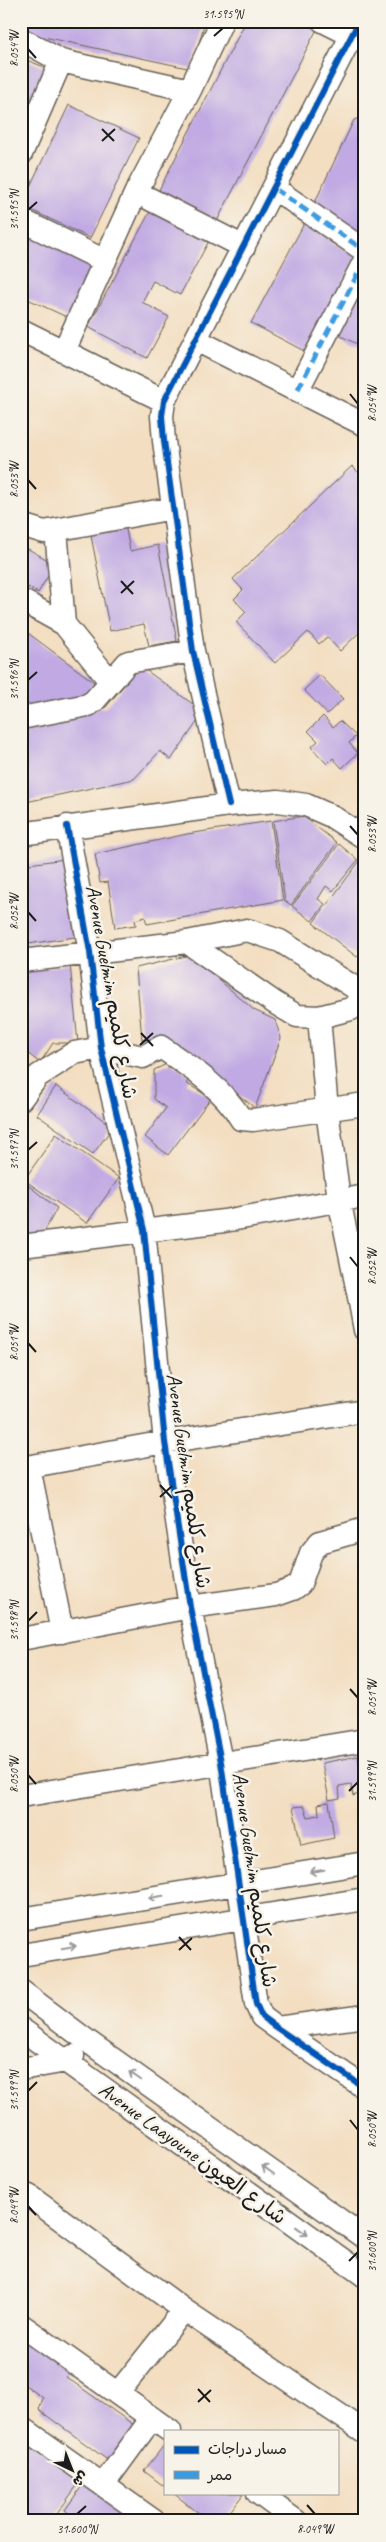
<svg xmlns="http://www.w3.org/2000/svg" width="386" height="2542" font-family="Caveat,'Playpen Sans Arabic',sans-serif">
	<rect width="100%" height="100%" fill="#f7f3e8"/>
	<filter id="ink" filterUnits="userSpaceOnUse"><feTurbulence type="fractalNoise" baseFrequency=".02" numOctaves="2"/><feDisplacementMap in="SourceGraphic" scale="10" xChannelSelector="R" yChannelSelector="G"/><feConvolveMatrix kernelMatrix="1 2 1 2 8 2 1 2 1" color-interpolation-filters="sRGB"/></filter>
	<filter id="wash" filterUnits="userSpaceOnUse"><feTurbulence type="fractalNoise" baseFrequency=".0096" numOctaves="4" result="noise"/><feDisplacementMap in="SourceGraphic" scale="20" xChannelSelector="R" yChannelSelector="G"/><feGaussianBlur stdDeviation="1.12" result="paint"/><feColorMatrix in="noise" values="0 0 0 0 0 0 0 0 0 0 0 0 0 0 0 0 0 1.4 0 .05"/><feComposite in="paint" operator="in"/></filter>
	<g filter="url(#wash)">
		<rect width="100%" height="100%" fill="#f3dec1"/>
		<g id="blocks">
			<path fill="#c1aae3" d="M 21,21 L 205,21 L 192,69 L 21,32 Z
				M 246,21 L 292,21 L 317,29 L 217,221 L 159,190 Z
				M 21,58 L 47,68 L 21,136 Z
				M 69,105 L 139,138 L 90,238 L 21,205 Z
				M 365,116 L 365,238 L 314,204 L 354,120 Z
				M 153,206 L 211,237 L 180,295 L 153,281 L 142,302 L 169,317 L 147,358 L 88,327 Z
				M 306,220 L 334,235 L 330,242 L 357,256 L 306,352 L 251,323 Z
				M 21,226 L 98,261 L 71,319 L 21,296 Z
				M 365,286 L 365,348 L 339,335 Z
				M 352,466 L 365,479 L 365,627 L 340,651 L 327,637 L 319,644 L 308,632 L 275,663 L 236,622 L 246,612 L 234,599 L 243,590 L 233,579 Z
				M 125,524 L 130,551 L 158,545 L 177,641 L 149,646 L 144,624 L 110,631 L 90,531 Z
				M 21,545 L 55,564 L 38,593 L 21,583 Z
				M 21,628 L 94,682 L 83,699 L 21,711 Z
				M 140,666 L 204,712 L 171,760 L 160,751 L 134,779 L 21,803 L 21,726 L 106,707 Z
				M 320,675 L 343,699 L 327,714 L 304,690 Z
				M 323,716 L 333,727 L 340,721 L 356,736 L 349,743 L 358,753 L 342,768 L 333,758 L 327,764 L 311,747 L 318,741 L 308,731 Z
				M 303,816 L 337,843 L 291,905 L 285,901 L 273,821 Z
				M 271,821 L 283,900 L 147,924 L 145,917 L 135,920 L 136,925 L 115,928 L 108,882 L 100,883 L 95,854 L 187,834 Z
				M 339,844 L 358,860 L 333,891 L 326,886 L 318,899 L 325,904 L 312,921 L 292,906 Z
				M 65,859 L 75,937 L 21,945 L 21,865 Z
				M 359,862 L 365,866 L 365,947 L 357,957 L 313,923 Z
				M 190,955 L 254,1010 L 275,1020 L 281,1038 L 255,1108 L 178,1046 L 160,1038 L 142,1040 L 136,968 Z
				M 70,964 L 78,1043 L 53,1043 L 40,1063 L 21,1048 L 21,972 Z
				M 171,1062 L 191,1077 L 186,1083 L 211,1098 L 168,1155 L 145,1137 L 166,1108 L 154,1099 L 154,1070 Z
				M 56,1086 L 113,1127 L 93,1154 L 37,1115 Z
				M 56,1134 L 119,1178 L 87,1223 L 24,1180 Z
				M 21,1180 L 57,1208 L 42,1236 L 21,1239 Z
				M 358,1756 L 364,1792 L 353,1796 L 351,1784 L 339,1786 L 340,1798 L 329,1800 L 322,1763 Z
				M 329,1802 L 334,1838 L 301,1845 L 293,1807 L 304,1806 L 308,1817 L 319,1815 L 318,1804 Z
				M 21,2332 L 69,2367 L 66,2377 L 138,2428 L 113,2464 L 39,2410 L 43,2398 L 21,2382 Z
				M 21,2437 L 81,2480 L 52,2521 L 21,2521 Z
				M 165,2444 L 165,2487 L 144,2471 Z
				M 87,2479 L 143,2521 L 79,2521 L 65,2510 Z
				M 173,2493 L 244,2493 L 223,2521 L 209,2521 Z"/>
		</g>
	</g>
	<g filter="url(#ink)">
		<use href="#blocks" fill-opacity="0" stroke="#676056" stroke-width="1"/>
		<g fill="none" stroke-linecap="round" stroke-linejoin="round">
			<defs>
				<path id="minor" d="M 323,21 L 365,42
					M 21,39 L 61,61 L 190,90
					M 21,154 L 61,61
					M 275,189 L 365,251
					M 136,192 L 244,247
					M 21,220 L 105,261
					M 21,330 L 164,401
					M 196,340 L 365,425
					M 64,351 L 136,192 L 190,90 L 222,21
					M 298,389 L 365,260
					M 21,525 L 44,532 L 173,508
					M 56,530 L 64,624
					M 21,600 L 64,624 L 110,681
					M 21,718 L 88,705 L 94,701 L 128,662 L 193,651
					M 229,805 L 193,651 L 164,441 L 162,416 L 164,401 L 359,21
					M 67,826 L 90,952 L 101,1048 L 144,1230 L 165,1442 L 190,1607 L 221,1762 L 256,2004 L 262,2017 L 277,2028 L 365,2088
					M 21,834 L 229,805 L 278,801 L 306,805 L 331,816 L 365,838
					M 187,942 L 275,1003 L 297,1016 L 319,1017
					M 21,961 L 187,942 L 247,930 L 280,941 L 365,994
					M 21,1099 L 38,1076 L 74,1053 L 101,1048 L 143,1057 L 161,1047 C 190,1067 224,1089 241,1119 L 253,1120 L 365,1104
					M 21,1246 L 224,1221 L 365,1196
					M 365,1296 L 359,1297 L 365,1330
					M 359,1297 L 339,1199 L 327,1110 L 319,1017 L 351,1009 L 365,998
					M 29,1467 L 62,1632
					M 21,1468 L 165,1442 L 365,1411
					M 21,1639 L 190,1607 L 276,1595 L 293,1589 L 300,1584 L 311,1553 L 320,1542 L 365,1529
					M 21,1796 L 365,1740
					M 21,1919 L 365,1863
					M 21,1955 L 365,1899
					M 21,1991 L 90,2043 L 365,2238
					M 277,2028 L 365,2016
					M 21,2029 L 365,2276
					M 21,2069 L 66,2061 L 73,2056
					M 21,2193 L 29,2196 L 184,2310 L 365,2432
					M 21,2325 L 170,2431
					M 118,2393 L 184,2310
					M 21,2427 L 154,2521
					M 103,2485 L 152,2418
					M 258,2493 L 296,2521"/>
			</defs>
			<use href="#minor" stroke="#676056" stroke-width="25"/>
			<use href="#minor" stroke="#fff" stroke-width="22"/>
			<path stroke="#3c9bdf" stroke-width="5" stroke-dasharray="10 5" stroke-linecap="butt" d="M 275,189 L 365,251
				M 298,389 L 365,260"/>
			<defs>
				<path id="cycleway" d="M 229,805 L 193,651 L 164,441 L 162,416 L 164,401 L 359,21
					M 67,826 L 90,952 L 101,1048 L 144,1230 L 165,1442 L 190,1607 L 221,1762 L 256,2004 L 262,2017 L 277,2028 L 365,2088"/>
			</defs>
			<use href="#cycleway" stroke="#f7f3e8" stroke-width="9"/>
			<use href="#cycleway" stroke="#0057b8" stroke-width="6"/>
		</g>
		<defs><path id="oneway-shaft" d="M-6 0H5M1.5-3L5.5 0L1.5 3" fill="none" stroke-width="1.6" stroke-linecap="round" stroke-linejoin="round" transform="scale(1.25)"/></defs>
		<g stroke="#999">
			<use href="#oneway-shaft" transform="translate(317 1871) rotate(171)"/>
			<use href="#oneway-shaft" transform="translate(156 1897) rotate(171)"/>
			<use href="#oneway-shaft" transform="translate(69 1947) rotate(-9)"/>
			<use href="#oneway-shaft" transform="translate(135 2076) rotate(-145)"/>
			<use href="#oneway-shaft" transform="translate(268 2170) rotate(-145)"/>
			<use href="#oneway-shaft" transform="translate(302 2231) rotate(36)"/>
		</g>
	</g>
	<path fill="none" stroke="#1c1c1c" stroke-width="2" d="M 214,36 L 223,28M 28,49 L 36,58M 102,129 L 114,141M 102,141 L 115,129M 28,210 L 37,202M 350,394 L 358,404M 28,480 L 36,489M 121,581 L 133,594M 121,593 L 134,581M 28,680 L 37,672M 350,826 L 358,835M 28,912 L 36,921M 141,1033 L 153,1046M 140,1045 L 153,1033M 28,1150 L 37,1142M 350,1257 L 358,1267M 28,1343 L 36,1352M 160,1485 L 172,1498M 160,1497 L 172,1486M 28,1621 L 37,1612M 350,1689 L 358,1698M 28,1775 L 36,1784M 349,1791 L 358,1782M 179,1937 L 191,1950M 179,1950 L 192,1938M 28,2091 L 37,2082M 350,2120 L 358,2130M 28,2206 L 36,2215M 349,2261 L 358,2252M 198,2389 L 210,2402M 198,2402 L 211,2390M 307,2505 L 315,2514M 77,2514 L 86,2506"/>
	<g text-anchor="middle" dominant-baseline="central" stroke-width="5" stroke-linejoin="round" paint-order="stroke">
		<g font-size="21" fill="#1c1c1c" stroke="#f7f3e8">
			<text transform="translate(112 992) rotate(80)">Avenue Guelmim شارع كلميم</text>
			<text transform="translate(189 1481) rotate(82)">Avenue Guelmim شارع كلميم</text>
			<text transform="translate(255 1880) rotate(82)">Avenue Guelmim شارع كلميم</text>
			<text transform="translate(193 2153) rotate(36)">Avenue Laayoune شارع العيون</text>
		</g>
	</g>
	<rect width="386" height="2542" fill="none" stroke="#f7f3e8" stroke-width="55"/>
	<rect x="164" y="2430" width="175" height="65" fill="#f7f3e8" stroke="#9f9d96"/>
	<rect x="174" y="2446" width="25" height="8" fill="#0057b8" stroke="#9f9d96"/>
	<text x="208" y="2454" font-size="15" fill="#1c1c1c">مسار دراجات</text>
	<rect x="174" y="2471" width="25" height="8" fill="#3c9bdf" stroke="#9f9d96"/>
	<text x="208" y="2480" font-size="15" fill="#1c1c1c">ممر</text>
	<g transform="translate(72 2470) rotate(137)" stroke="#f7f3e8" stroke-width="4" paint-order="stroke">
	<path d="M0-4L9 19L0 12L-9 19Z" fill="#1c1c1c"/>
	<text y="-8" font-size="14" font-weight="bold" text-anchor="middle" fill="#1c1c1c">ش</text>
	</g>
	<rect x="28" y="28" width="330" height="2486" fill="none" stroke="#1c1c1c" stroke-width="2"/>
	<g font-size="12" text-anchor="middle" fill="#1c1c1c">
		<text x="223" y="18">31.595°N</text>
		<text transform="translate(14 49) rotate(-90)" y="4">8.054°W</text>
		<text transform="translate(14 210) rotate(-90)" y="4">31.595°N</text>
		<text transform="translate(372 404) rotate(-90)" y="4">8.054°W</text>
		<text transform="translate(14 480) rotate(-90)" y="4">8.053°W</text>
		<text transform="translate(14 680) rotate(-90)" y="4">31.596°N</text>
		<text transform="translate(372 835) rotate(-90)" y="4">8.053°W</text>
		<text transform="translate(14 912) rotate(-90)" y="4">8.052°W</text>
		<text transform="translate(14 1150) rotate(-90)" y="4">31.597°N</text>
		<text transform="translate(372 1267) rotate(-90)" y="4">8.052°W</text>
		<text transform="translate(14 1343) rotate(-90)" y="4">8.051°W</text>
		<text transform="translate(14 1621) rotate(-90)" y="4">31.598°N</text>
		<text transform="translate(372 1698) rotate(-90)" y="4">8.051°W</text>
		<text transform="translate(14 1775) rotate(-90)" y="4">8.050°W</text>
		<text transform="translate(372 1782) rotate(-90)" y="4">31.599°N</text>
		<text transform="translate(14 2091) rotate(-90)" y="4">31.599°N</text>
		<text transform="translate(372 2130) rotate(-90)" y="4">8.050°W</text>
		<text transform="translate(14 2206) rotate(-90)" y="4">8.049°W</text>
		<text transform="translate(372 2252) rotate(-90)" y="4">31.600°N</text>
		<text x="77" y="2533">31.600°N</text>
		<text x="315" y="2533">8.049°W</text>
	</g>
</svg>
